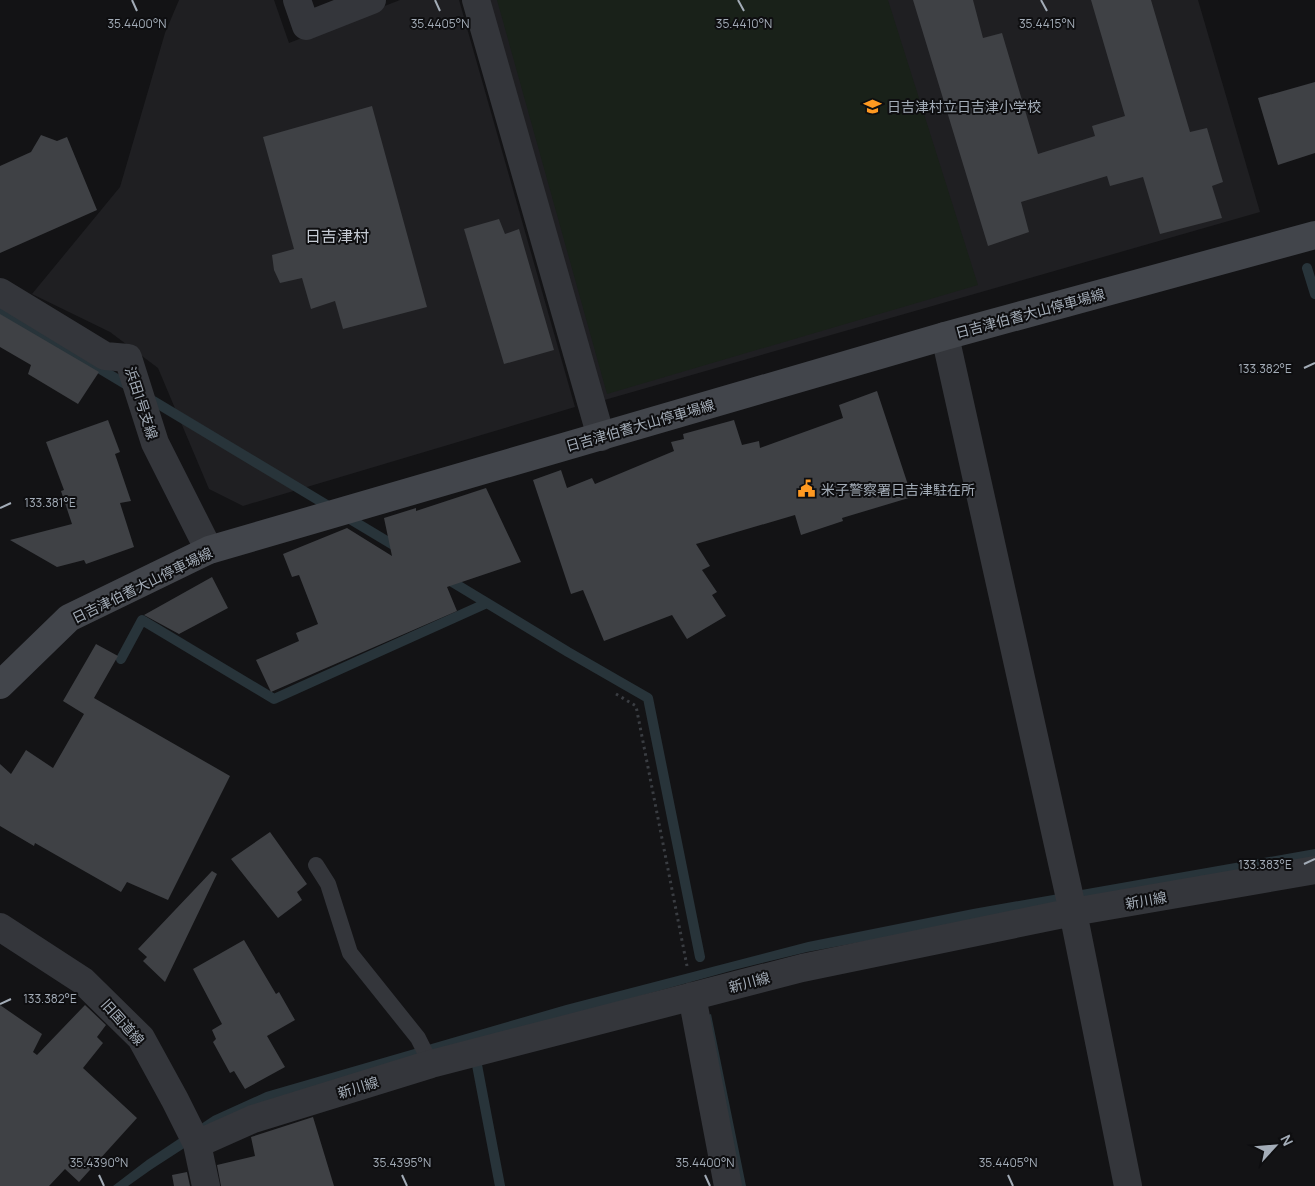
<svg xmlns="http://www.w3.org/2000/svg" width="1315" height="1186" font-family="Manrope,'Noto Sans JP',sans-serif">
	<rect width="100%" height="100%" fill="#131315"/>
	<path fill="#1f1f22" d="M 179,0 L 274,0 L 289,43 L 400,0 L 459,0 L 575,407 L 243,506 L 209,489 L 158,368 L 110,332 L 32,294 L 120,187 L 165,33 Z
		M 486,0 L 1198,0 L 1260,212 L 601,401 Z"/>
	<path fill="#192119" d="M 497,0 L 888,0 L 978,285 L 607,394 Z"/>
	<path fill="#28343a" d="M 1315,849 L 1315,859 L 807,952 L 734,970 L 568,1016 L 223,1123 L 152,1169 L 128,1186 L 113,1186 L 147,1160 L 213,1116 L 266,1092 L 566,1005 L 808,942 L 973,909 Z
		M 711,1014 L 746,1186 L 740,1186 L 706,1016 Z"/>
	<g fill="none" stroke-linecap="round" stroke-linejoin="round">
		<path stroke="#28343a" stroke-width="10" d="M 1307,268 L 1315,294
			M 0,309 L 132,388
			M 145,396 L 400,549
			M 444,577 L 568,652 L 648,698 L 700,957
			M 121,659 L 142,620 L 274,699 L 487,603
			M 477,1065 L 500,1186"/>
	</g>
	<path fill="#3f4145" d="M 913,0 L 973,0 L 983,38 L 1002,33 L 1038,154 L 1095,136 L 1092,126 L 1125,116 L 1091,0 L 1151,0 L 1190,132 L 1207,128 L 1223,182 L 1212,186 L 1222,218 L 1160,234 L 1143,177 L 1110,186 L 1107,176 L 1021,202 L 1029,232 L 988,246 Z
		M 1315,82 L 1315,153 L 1278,165 L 1258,98 Z
		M 372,106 L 427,307 L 343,329 L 335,301 L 311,309 L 302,278 L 280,283 L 274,270 L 272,255 L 294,249 L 263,137 Z
		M 41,135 L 57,141 L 67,137 L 97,210 L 0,253 L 0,166 L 31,152 Z
		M 499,219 L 505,234 L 519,229 L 554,350 L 504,364 L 464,229 Z
		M 0,314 L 99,372 L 78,404 L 28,374 L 31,365 L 0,347 Z
		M 877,391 L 912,497 L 842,518 L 843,521 L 801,535 L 795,515 L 696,544 L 710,566 L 702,570 L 717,592 L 712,595 L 726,616 L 687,639 L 672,615 L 604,641 L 583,590 L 571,594 L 533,480 L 561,470 L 567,488 L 592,478 L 595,484 L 674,451 L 671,442 L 684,439 L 683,434 L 734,420 L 742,445 L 759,441 L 760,448 L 843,418 L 839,405 Z
		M 108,420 L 120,452 L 115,454 L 131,501 L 120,503 L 134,547 L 86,564 L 84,560 L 57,567 L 10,540 L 72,524 L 61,491 L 64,490 L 46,442 Z
		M 486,488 L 521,562 L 447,587 L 457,611 L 271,692 L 256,660 L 299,641 L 296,633 L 318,624 L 299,575 L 292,577 L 283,554 L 347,528 L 392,556 L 384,518 L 416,508 L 416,511 Z
		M 212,577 L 228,608 L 179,634 L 144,615 Z
		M 96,644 L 118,656 L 94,698 L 230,776 L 168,900 L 127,882 L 121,892 L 35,843 L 34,846 L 0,826 L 0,764 L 11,774 L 26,750 L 53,768 L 84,714 L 63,701 Z
		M 270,832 L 307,884 L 297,892 L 302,900 L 278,918 L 231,859 Z
		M 212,871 L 217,874 L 165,982 L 143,961 L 147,957 L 138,949 Z
		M 244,940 L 276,994 L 279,992 L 295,1020 L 267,1036 L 285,1067 L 245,1089 L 234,1071 L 230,1073 L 213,1042 L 216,1039 L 212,1030 L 222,1024 L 193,969 Z
		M 0,1005 L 42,1034 L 33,1052 L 37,1055 L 85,1005 L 106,1025 L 97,1037 L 103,1043 L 83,1068 L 137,1118 L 79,1182 L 65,1169 L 49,1186 L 0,1186 Z
		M 313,1117 L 334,1186 L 221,1186 L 217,1165 L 255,1156 L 251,1137 Z
		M 187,1172 L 190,1186 L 174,1186 L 172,1175 Z"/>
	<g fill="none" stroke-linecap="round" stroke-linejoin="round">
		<path stroke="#3a3d42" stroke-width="3" stroke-dasharray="2.5 4" stroke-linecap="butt" d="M 616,694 L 636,706 L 687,966"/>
		<path stroke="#34363b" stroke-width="16" d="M 316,865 L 328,884 L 350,953 L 418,1038 L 431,1064"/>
		<path stroke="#34363b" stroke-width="28" d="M 297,0 L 306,26 L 372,0
			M 476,0 L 601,437
			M 0,292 L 105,356 L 128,358 L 155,443 L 209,550
			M 945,336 L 1073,912 L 1128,1186
			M 0,927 L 83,981 L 141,1038 L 175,1100 L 197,1144 L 206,1186
			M 692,996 L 728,1186
			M 197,1144 L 253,1119 L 431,1064 L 802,968 L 1073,912 L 1315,870"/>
		<path stroke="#42454b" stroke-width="28" d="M 0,685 L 69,618 L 209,550 L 945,336 L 1315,235"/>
	</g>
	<path fill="none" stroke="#a3acb7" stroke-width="2" d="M 132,0 L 137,11M 435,0 L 440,11M 738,0 L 744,11M 1041,0 L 1047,11M 1304,368 L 1315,363M 0,508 L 11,503M 1304,864 L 1315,859M 0,1004 L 11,999M 99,1175 L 104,1186M 402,1175 L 407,1186M 705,1175 L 710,1186M 1008,1175 L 1013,1186"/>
	<defs>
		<symbol id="school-bare" viewBox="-9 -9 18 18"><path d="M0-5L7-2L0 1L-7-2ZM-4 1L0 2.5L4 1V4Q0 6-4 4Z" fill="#ff9921" stroke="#0e0e10" stroke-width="2.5" paint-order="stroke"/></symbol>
		<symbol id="civic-bare" viewBox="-9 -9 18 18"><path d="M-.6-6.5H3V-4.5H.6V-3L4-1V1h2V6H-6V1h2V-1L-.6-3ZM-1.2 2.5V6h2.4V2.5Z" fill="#ff9921" stroke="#0e0e10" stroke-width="2.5" paint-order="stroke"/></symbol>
	</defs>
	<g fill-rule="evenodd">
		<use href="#school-bare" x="860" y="94" width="25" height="25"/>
		<use href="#civic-bare" x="794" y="476" width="25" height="25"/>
	</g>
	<g text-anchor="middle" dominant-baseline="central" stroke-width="4" stroke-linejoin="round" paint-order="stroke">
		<g font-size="14" fill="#a3acb7" stroke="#0e0e10" text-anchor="start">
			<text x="887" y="106">日吉津村立日吉津小学校</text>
			<text x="821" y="489">米子警察署日吉津駐在所</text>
		</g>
		<g font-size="14" fill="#a3acb7" stroke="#0e0e10">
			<text transform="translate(1030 313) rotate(-15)">日吉津伯耆大山停車場線</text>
			<text transform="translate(142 403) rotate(72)">浜田1号支線</text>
			<text transform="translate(640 425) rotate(-16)">日吉津伯耆大山停車場線</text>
			<text transform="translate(142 585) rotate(-26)">日吉津伯耆大山停車場線</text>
			<text transform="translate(1146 900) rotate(-10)">新川線</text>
			<text transform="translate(749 982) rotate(-15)">新川線</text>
			<text transform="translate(123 1022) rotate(48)">旧国道線</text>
			<text transform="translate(358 1087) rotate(-17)">新川線</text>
		</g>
		<g font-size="16" fill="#c5cad3" stroke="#0e0e10">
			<text x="337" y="236">日吉津村</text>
		</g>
	</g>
	<g font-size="12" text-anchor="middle" fill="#a3acb7" stroke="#0e0e10" stroke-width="4" stroke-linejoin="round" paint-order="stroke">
		<text x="137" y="28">35.4400°N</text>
		<text x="440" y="28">35.4405°N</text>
		<text x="744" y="28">35.4410°N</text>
		<text x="1047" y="28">35.4415°N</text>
		<text x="1265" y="373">133.382°E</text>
		<text x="50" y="507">133.381°E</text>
		<text x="1265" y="869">133.383°E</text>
		<text x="50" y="1003">133.382°E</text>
		<text x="99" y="1167">35.4390°N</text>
		<text x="402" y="1167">35.4395°N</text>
		<text x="705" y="1167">35.4400°N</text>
		<text x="1008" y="1167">35.4405°N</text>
	</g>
	<g transform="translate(1275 1146) rotate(64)" stroke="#0e0e10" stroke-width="4" paint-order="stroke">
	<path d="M0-4L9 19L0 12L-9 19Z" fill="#a3acb7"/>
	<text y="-8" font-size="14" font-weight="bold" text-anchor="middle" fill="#a3acb7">N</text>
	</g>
</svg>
